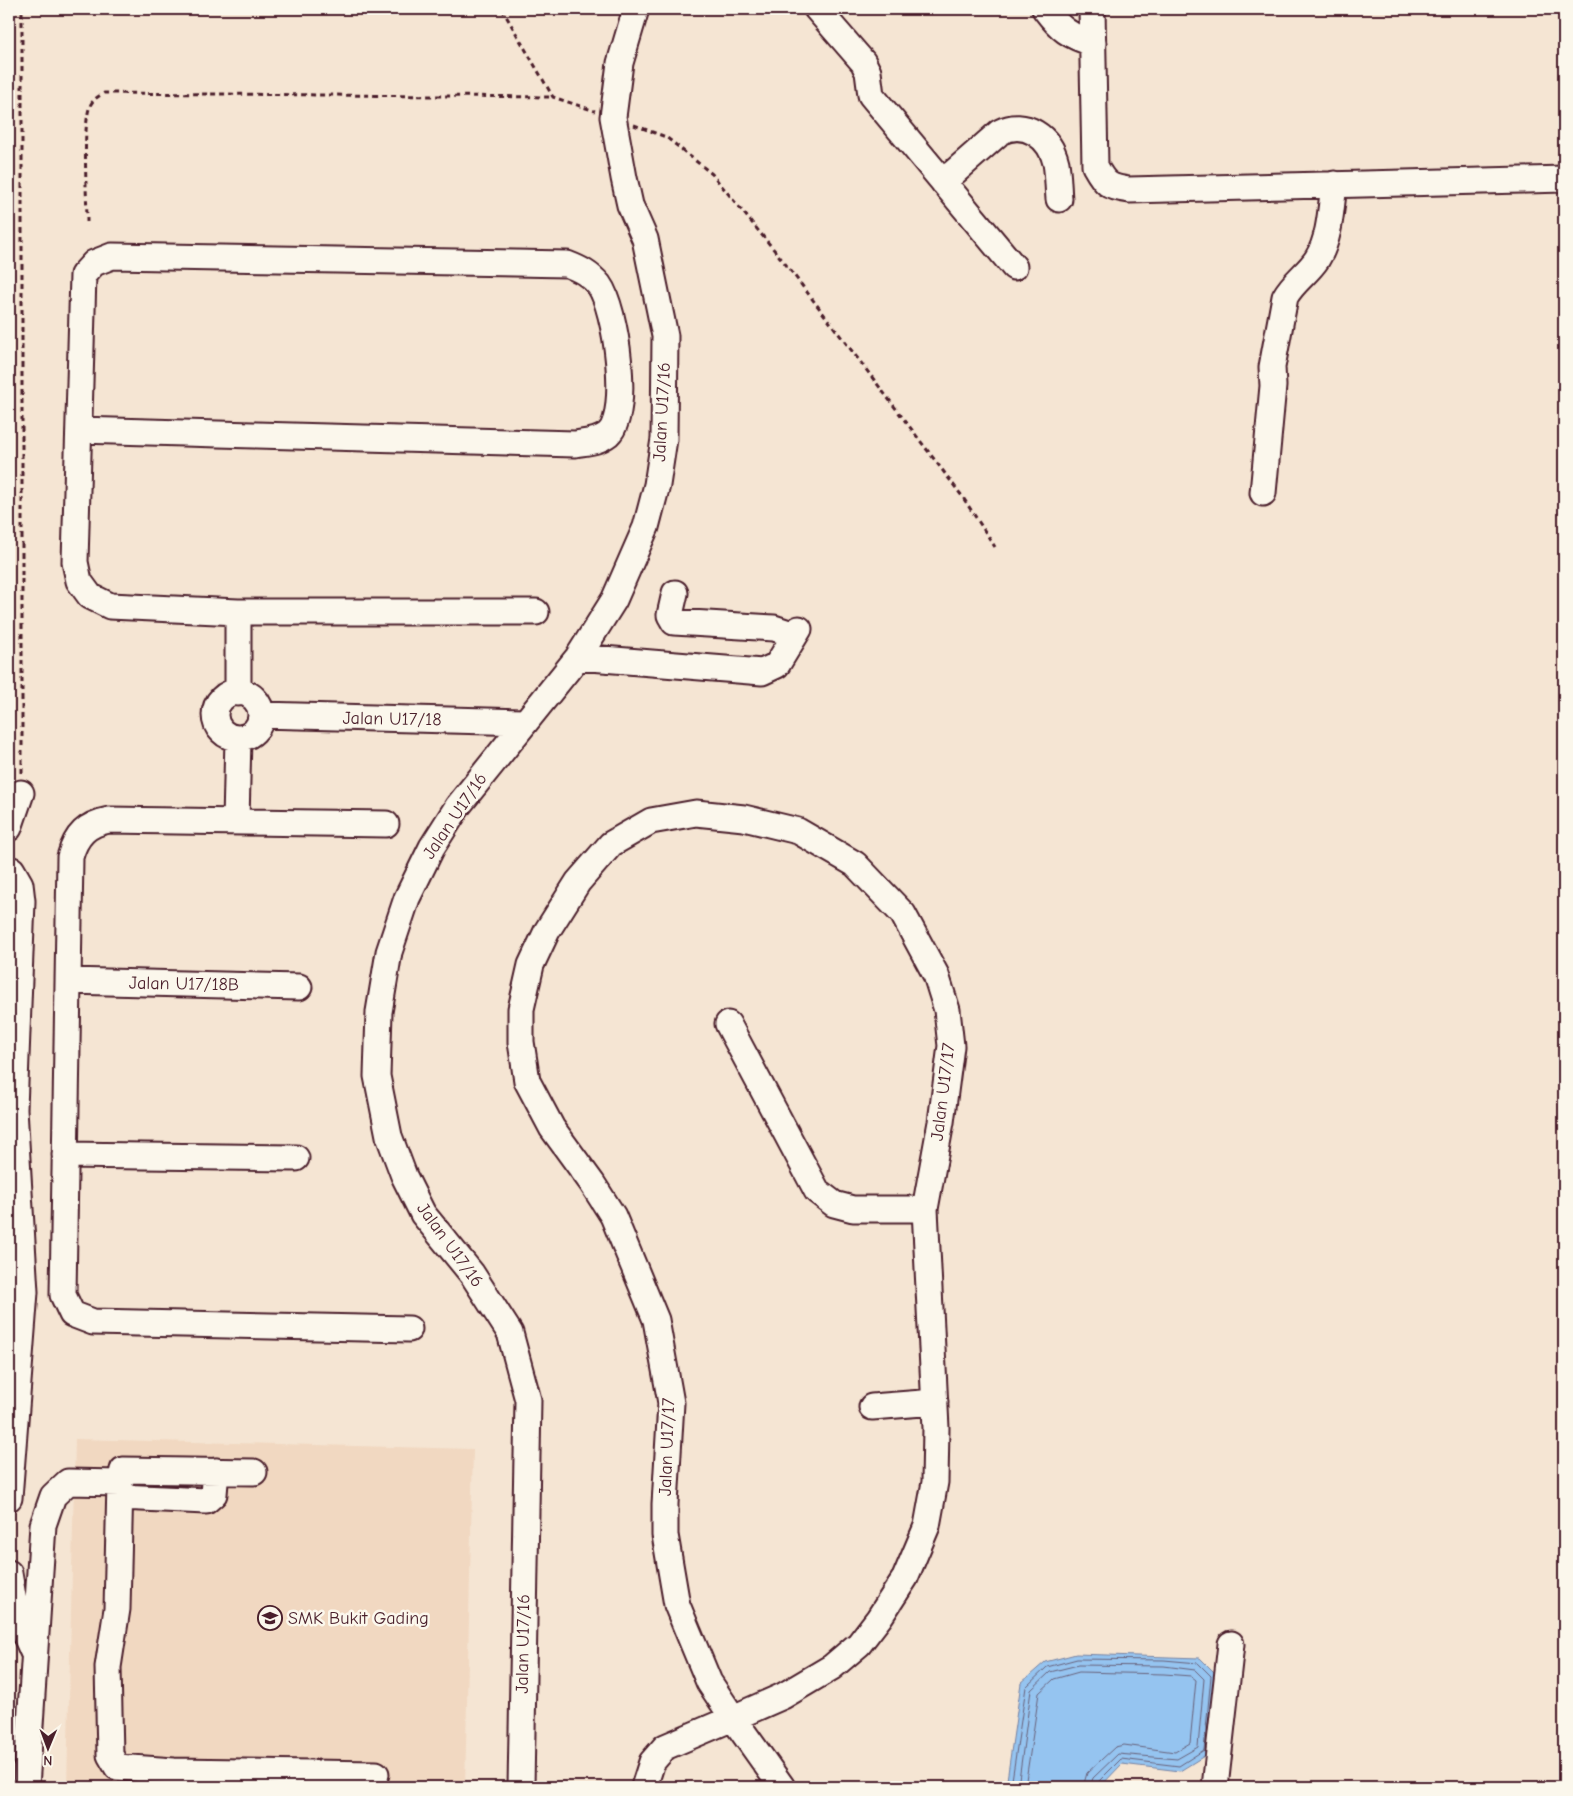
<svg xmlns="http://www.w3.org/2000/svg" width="1573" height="1796" font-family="'Comic Neue',sans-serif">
	<rect width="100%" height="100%" fill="#f5e5d3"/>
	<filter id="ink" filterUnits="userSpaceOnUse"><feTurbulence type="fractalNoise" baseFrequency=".02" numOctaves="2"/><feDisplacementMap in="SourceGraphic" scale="10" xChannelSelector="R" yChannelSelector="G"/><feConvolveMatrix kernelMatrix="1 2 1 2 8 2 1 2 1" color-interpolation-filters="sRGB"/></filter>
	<g filter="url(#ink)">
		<path fill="#f1d8c1" d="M 75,1439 L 473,1449 L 465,1787 L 67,1787 Z"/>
		<path fill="#95c4f0" stroke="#7782a1" d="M 1076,1654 L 1200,1658 L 1216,1674 L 1209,1753 L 1180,1771 L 1122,1764 L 1100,1787 L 1006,1787 L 1021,1683 L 1045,1662 Z"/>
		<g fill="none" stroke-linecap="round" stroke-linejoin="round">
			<path stroke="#68617a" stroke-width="1" d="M 1011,1787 L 1026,1687 L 1047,1667 L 1077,1659 L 1164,1660 L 1198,1663 L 1211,1676 L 1204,1750 L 1179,1766 L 1121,1759 L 1098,1782 L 1097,1787
				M 1018,1787 L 1031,1690 L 1050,1672 L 1078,1665 L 1164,1666 L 1195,1670 L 1204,1679 L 1198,1747 L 1177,1759 L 1118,1754 L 1093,1778 L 1090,1787
				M 1025,1787 L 1039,1693 L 1054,1679 L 1079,1672 L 1164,1674 L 1191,1676 L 1196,1680 L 1190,1743 L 1175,1752 L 1124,1745 L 1115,1747 L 1087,1773 L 1083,1787"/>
			<defs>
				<path id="minor" d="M 817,9 L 863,62 L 868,72 L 871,95 L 1014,267
					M 1045,9 C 1060,29 1069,36 1093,43
					M 1092,9 L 1095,166 C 1105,184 1108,187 1129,190 L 1564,179
					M 943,182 L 1000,132 C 1025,119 1050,137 1056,163 C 1058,174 1058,187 1059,199
					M 79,430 L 575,444 C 586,442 598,442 608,434 C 631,414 616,308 599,285 C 590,274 580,269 567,264 L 112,256 L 94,263 L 83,275 L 75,562 L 79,581 L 90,596 L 110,606 L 238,612 L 536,612
					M 1263,493 L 1273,386 L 1272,367 L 1285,297 C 1293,282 1308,273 1317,259 C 1330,239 1331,207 1334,184
					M 675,593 L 670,615 L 674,622 L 774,628 L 795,635
					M 238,612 L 238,693
					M 578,657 L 762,672 L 777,665 L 799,629
					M215 715a23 23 0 1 1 46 0a23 23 0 1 1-46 0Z
					M 261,715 L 524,722
					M 236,821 L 238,738
					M 386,824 L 109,820 C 87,824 76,835 70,857 L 63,1295 L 72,1314 L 93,1322 L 409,1329
					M 9,828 L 21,793
					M 9,870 L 12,870 L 20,884 L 22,901 L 14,1109 L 25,1292 L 9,1498
					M 69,981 L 299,987
					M 728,1024 L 817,1191 L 834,1204 L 853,1209 L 925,1209
					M 65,1155 L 296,1158
					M 872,1407 L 935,1402
					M 254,1472 L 123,1470 L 120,1483 L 117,1609 L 108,1667 L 110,1755 L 117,1767 L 174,1771 L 376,1774
					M 120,1497 L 206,1501 L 214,1494 L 216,1471
					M 9,1573 L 16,1614 L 33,1652
					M 26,1787 L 43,1525 L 53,1496 L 68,1482 L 120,1483
					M 521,1787 L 528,1400 L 510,1333 L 472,1274 L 423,1214 L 404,1176 L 389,1136 L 377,1076 L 379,1012 L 389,952 L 407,898 L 432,847 L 458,806 L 578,657 L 614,600 L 646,527 L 657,485 L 664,439 L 665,336 L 645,239 L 630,205 L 624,178 L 613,117 L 620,63 L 636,9
					M 644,1787 L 652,1762 L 665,1747 L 733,1718 L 783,1696 L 832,1667 L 859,1644 L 879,1618 L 905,1578 L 927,1526 L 935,1482 L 936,1428 L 925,1209 L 941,1122 L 951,1046 L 947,1010 L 936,975 L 903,914 L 855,864 L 798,831 L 744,818 L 696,813 L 651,821 L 611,844 L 578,882 L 547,931 L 531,965 L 521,1009 L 521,1042 L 527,1081 L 552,1128 L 592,1183 L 613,1216 L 656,1320 L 671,1403 L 665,1504 L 665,1535 L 677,1605 L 709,1682 L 733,1718 L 782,1787
					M 1215,1787 L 1231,1644"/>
			</defs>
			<use href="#minor" stroke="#4a1f2b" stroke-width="29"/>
			<path stroke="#4a1f2b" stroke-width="3" stroke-dasharray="5 4" stroke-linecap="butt" d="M 502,9 L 553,97 L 595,111
				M 634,125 L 666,137 L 712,174 L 784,262 L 881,389 L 962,496 L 995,547
				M 87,222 C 87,198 82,125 90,106 C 93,99 99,96 104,93 L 552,97
				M 22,773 L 22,9"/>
			<use href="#minor" stroke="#fbf7ec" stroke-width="25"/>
		</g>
	</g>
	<defs>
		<symbol id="school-ring" viewBox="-11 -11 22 22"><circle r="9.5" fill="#fbf7ec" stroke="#4a1f2b" stroke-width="1.5"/><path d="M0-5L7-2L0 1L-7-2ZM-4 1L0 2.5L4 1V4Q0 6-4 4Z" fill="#4a1f2b"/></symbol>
	</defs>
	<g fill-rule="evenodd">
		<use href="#school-ring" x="256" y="1604" width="28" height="28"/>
	</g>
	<g text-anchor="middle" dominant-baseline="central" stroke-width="5" stroke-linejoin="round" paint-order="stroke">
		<g font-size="18" fill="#4a1f2b" stroke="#fbf7ec">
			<text transform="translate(662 412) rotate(-87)">Jalan U17/16</text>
			<text transform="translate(392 719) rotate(1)">Jalan U17/18</text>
			<text transform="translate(455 816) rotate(-56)">Jalan U17/16</text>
			<text transform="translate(184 984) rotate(1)">Jalan U17/18B</text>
			<text transform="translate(943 1092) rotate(-83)">Jalan U17/17</text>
			<text transform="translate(450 1245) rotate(54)">Jalan U17/16</text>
			<text transform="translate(667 1447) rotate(-88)">Jalan U17/17</text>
			<text transform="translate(523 1644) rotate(-89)">Jalan U17/16</text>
		</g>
		<g font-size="18" fill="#4a1f2b" stroke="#fbf7ec" text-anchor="start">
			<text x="288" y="1618">SMK Bukit Gading</text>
		</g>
	</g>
	<rect width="1573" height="1796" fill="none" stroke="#fbf7ec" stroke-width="30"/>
	<rect x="15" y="15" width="1543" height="1766" fill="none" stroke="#4a1f2b" stroke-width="2" filter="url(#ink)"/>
	<g transform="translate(48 1748) rotate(181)" stroke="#fbf7ec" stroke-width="4" paint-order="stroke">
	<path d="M0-4L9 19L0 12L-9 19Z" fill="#4a1f2b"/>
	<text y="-8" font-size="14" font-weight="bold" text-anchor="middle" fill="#4a1f2b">N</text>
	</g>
</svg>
